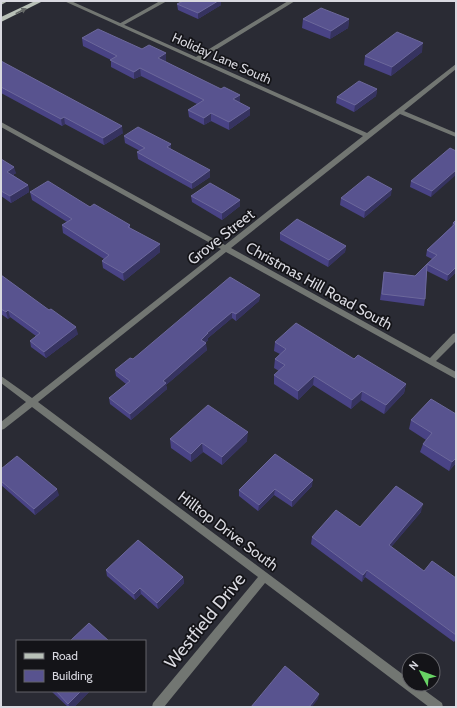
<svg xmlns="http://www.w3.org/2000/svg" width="457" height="708" font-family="Cabin,sans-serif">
	<rect width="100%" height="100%" fill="#2a2b34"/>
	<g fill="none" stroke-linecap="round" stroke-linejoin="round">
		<path fill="#727672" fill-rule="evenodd" d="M 160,1 L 167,1 L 122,26 L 117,25 Z"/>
		<path fill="#727672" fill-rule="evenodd" d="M 64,1 L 71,1 L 196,57 L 288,1 L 295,1 L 201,59 L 367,133 L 456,64 L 456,69 L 404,111 L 456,133 L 456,137 L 400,114 L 231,248 L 430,358 L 453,334 L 456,333 L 456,341 L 436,361 L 456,372 L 456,379 L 226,252 L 38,402 L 409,679 L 409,684 L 416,684 L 442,703 L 443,707 L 429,707 L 265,583 L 164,707 L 152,707 L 153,703 L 258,577 L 32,407 L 4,429 L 1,430 L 1,422 L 26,402 L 1,383 L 1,376 L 32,398 L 221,249 L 1,127 L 1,122 L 225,245 L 363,136 Z"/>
		<path fill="#b8c0b7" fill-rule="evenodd" d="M 1,1 L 8,1 L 1,5 Z
			M 35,1 L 43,1 L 1,22 L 1,17 Z"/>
	</g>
	<path fill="#494385" d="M 177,4 L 221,5 L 198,19 L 178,10 Z
		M 303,19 L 349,19 L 348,28 L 330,39 L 302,28 Z
		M 82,38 L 166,61 L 165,61 L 240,102 L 239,103 L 250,108 L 250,115 L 229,130 L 211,121 L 204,125 L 189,117 L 188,110 L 197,104 L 141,76 L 134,79 L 111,67 L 111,60 L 83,46 Z
		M 422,52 L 391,76 L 364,65 L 365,56 Z
		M 1,61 L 123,133 L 104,145 L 65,124 L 62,126 L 1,93 Z
		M 377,89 L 376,96 L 354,112 L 336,103 L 337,97 Z
		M 124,136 L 171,144 L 171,149 L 210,177 L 192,189 L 138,159 L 137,152 L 140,151 L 125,143 Z
		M 456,151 L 431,197 L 410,187 L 411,181 Z
		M 1,155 L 2,159 L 16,173 L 13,175 L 28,185 L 29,192 L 11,203 L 1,196 Z
		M 30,192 L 90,207 L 130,225 L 130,228 L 160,252 L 124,281 L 103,268 L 102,261 L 104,259 L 63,233 L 62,225 L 67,222 L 32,200 Z
		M 391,195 L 364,218 L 340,205 L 341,198 Z
		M 191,196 L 240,200 L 240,206 L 222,220 L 192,202 Z
		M 456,220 L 456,272 L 447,281 L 427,271 L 425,299 L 424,306 L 380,300 L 384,272 L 415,276 L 427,267 L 427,264 L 432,259 L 426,256 L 427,250 L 452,226 L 453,223 Z
		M 280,233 L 346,246 L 345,252 L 328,267 L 280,240 Z
		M 1,275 L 78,334 L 46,358 L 31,347 L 30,341 L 36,336 L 10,317 L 8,319 L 1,314 Z
		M 260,295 L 259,301 L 236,321 L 232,318 L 208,338 L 208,340 L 205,343 L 207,350 L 166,385 L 167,389 L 131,420 L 110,404 L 109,398 L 126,384 L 116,376 L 115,370 L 133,359 Z
		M 275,342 L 354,359 L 406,384 L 404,393 L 384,414 L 361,400 L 351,409 L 313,385 L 298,400 L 274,384 L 274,375 L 279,371 L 274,368 L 275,359 L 280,354 L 274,351 Z
		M 431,399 L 456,463 L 449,471 L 420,452 L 423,444 L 426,440 L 409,429 L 411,420 Z
		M 170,439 L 247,441 L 222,465 L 203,452 L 191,462 L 171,448 Z
		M 1,469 L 59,495 L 35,515 L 1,485 Z
		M 312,486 L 292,507 L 274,495 L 258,511 L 239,496 L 239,490 Z
		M 421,512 L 391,547 L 424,571 L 456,578 L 456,639 L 454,642 L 365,577 L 362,582 L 311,544 L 312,537 L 360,527 Z
		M 106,570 L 183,577 L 184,583 L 158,609 L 141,594 L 135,600 L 107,576 Z
		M 51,691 L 90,691 L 74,707 L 68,707 Z"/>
	<path fill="#363360" d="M 218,1 L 221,1 L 221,5 L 198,19 L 198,13 Z
		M 349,19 L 348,28 L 330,39 L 331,31 Z
		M 423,43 L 422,52 L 391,76 L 392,67 Z
		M 166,53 L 166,61 L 158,65 L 158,58 Z
		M 140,68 L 141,76 L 134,79 L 134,72 Z
		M 377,89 L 376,96 L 354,112 L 355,105 Z
		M 240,95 L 240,102 L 233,107 L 233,99 Z
		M 250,108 L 250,115 L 229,130 L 229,122 Z
		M 211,113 L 211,121 L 204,125 L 204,118 Z
		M 64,117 L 65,124 L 62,126 L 61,119 Z
		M 122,126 L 123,133 L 104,145 L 103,138 Z
		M 171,144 L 171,151 L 167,147 Z
		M 14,167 L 16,173 L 8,178 L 7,172 Z
		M 210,170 L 210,177 L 192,189 L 192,183 Z
		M 456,170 L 456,175 L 431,197 L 432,191 Z
		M 28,185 L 29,192 L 11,203 L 10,196 Z
		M 392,189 L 391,195 L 364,218 L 365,211 Z
		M 240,200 L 240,206 L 222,220 L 222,213 Z
		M 160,244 L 160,252 L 124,281 L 123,273 Z
		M 346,246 L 345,252 L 328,267 L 329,260 Z
		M 456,267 L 456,272 L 447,281 L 448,275 Z
		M 260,295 L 259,301 L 236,321 L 236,314 Z
		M 8,310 L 10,317 L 8,319 L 6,312 Z
		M 232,312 L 232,318 L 208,338 L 208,340 L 201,346 L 201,340 L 207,333 Z
		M 76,327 L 78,334 L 46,358 L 44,352 Z
		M 206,343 L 207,350 L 166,385 L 167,389 L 131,420 L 130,414 L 163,381 Z
		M 314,376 L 313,385 L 298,400 L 298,391 Z
		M 406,384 L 404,393 L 384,414 L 386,405 Z
		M 362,391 L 361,400 L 351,409 L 352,400 Z
		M 248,432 L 247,441 L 222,465 L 222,457 Z
		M 202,443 L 203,452 L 191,462 L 191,454 Z
		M 456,458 L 456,463 L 449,471 L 452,462 Z
		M 313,480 L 312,486 L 292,507 L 292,501 Z
		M 57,489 L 59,495 L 35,515 L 34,509 Z
		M 275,489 L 274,495 L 258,511 L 259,505 Z
		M 423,504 L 421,512 L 387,552 L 389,545 Z
		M 367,570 L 365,577 L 362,582 L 363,575 Z
		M 183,577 L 184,583 L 158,609 L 157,603 Z
		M 140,588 L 141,594 L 135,600 L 134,594 Z
		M 81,691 L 90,691 L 74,707 L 70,707 L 68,704 Z
		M 319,694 L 318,699 L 312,707 L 309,707 Z"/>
	<path fill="#58538f" stroke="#6c689b" d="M 183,1 L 218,1 L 198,13 L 177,4 Z
		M 321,8 L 349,19 L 331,31 L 303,19 Z
		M 98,29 L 142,49 L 149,45 L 166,53 L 158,58 L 221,89 L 224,87 L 240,95 L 233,99 L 250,108 L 229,122 L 211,113 L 204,118 L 188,110 L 204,100 L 140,68 L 134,72 L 110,60 L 117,56 L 82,38 Z
		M 397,32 L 423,43 L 392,67 L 365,56 Z
		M 1,61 L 122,126 L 103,138 L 64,117 L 61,119 L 1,87 Z
		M 359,81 L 377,89 L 355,105 L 337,97 Z
		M 138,127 L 171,144 L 167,147 L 210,170 L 192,183 L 137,152 L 145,148 L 124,136 Z
		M 450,148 L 456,151 L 456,170 L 432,191 L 411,181 Z
		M 1,159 L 14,167 L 7,172 L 28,185 L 10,196 L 1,191 Z
		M 368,176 L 392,189 L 365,211 L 341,198 Z
		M 48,181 L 90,207 L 94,204 L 130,225 L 128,227 L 160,244 L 123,273 L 102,261 L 109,255 L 62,225 L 72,219 L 30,192 Z
		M 210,183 L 240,200 L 222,213 L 191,196 Z
		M 297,219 L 346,246 L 329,260 L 280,233 Z
		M 456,220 L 456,267 L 448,275 L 427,264 L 437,255 L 427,250 L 455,224 L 453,223 Z
		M 427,264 L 425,299 L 382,294 L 384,272 L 415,276 Z
		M 1,275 L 49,310 L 51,309 L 76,327 L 44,352 L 30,341 L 40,333 L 8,310 L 6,312 L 1,309 Z
		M 230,277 L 260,295 L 236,314 L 232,312 L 207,333 L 208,333 L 201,340 L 206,343 L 163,381 L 166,383 L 130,414 L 109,398 L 130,381 L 115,370 L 130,358 L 133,359 Z
		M 296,323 L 354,359 L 358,355 L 406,384 L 386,405 L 362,391 L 352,400 L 314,376 L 298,391 L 274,375 L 285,365 L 275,359 L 286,349 L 275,342 Z
		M 431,399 L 456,414 L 456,458 L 452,462 L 423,444 L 432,433 L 411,420 Z
		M 208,405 L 248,432 L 222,457 L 202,443 L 191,454 L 170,439 Z
		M 275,454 L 313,480 L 292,501 L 275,489 L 259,505 L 239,490 Z
		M 17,456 L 57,489 L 34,509 L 1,481 L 1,469 Z
		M 396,486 L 423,504 L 389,545 L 424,571 L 432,561 L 456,578 L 456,635 L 367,570 L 363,575 L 312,537 L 336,510 L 360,527 Z
		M 138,540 L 183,577 L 157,603 L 140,588 L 134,594 L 106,570 Z
		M 89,623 L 109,641 L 70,641 Z
		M 285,666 L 319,694 L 309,707 L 251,707 Z
		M 56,691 L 81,691 L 68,704 Z"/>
	<defs><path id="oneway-solid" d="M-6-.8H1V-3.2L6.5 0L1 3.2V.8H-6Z"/></defs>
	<use fill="#666a68" href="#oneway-solid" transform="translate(21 11) rotate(-26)"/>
	<g text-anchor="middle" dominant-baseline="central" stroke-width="3.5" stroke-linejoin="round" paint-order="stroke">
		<g font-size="13" fill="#d9d9e0" stroke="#141418">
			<text transform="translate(222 58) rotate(24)">Holiday Lane South</text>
		</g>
		<g font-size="15" fill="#d9d9e0" stroke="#141418">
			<text transform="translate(221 237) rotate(-38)">Grove Street</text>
			<text transform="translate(319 286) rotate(29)">Christmas Hill Road South</text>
			<text transform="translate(228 531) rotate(37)">Hilltop Drive South</text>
		</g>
		<g font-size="18" fill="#d9d9e0" stroke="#141418">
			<text transform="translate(205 621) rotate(-51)">Westfield Drive</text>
		</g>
	</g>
	<rect width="457" height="708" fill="none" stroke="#d9d9e0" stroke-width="4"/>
	<rect x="16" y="640" width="130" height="52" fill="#141418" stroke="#636368"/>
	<rect x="24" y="653" width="20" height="6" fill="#b8c0b7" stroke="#636368"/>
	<text x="52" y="660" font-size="12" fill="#d9d9e0">Road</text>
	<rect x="24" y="670" width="20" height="12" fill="#58538f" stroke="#636368"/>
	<text x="52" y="680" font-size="12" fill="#d9d9e0">Building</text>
	<g transform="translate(421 672) rotate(311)"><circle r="19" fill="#141418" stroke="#636368"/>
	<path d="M0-3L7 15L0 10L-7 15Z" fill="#68d465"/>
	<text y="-6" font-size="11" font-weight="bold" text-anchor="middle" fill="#d9d9e0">N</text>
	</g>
</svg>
